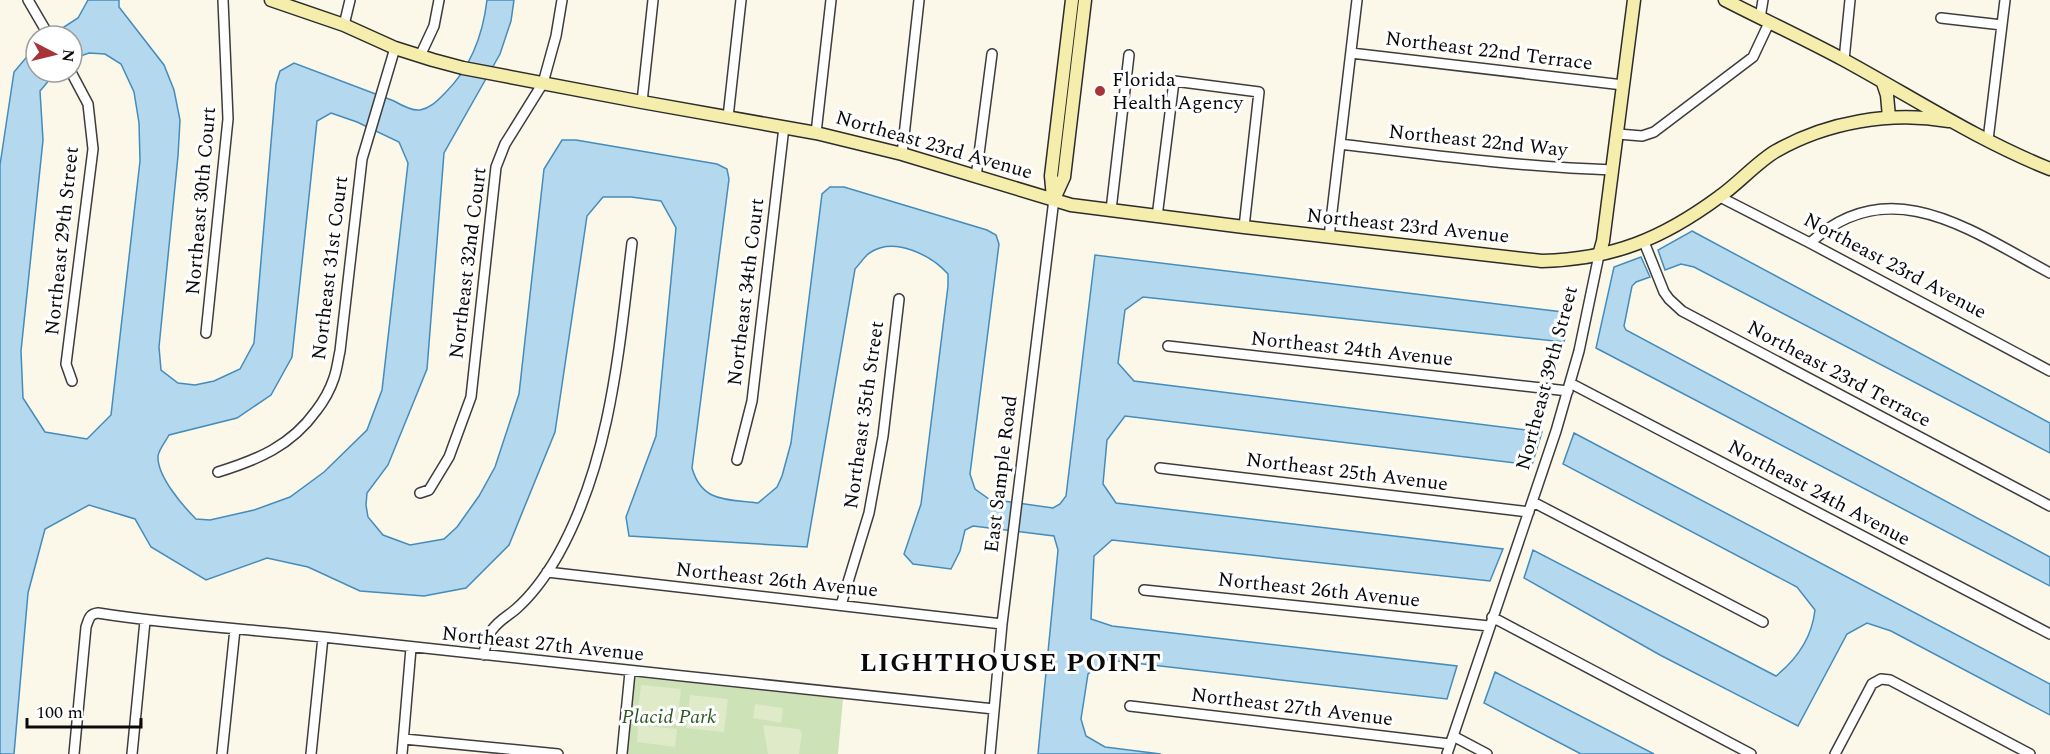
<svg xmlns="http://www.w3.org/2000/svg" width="2050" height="754" font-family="Spectral,serif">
	<rect width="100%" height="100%" fill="#fcf8e9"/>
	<path fill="#cde2b7" d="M 635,677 L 843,699 L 838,754 L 627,754 Z"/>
	<path fill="#deeac8" d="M 641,685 L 681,689 L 677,724 L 637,720 Z
		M 690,695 L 728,699 L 724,732 L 686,728 Z
		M 755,704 L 783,708 L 781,723 L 753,718 Z
		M 638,725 L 677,729 L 675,747 L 637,742 Z
		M 763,725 L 799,729 L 802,733 L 799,754 L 768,754 Z"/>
	<path fill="#b4d8ed" stroke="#448cbb" stroke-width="1.5" fill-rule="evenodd" d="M 88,0 L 119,0 L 119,7 L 164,65 L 174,90 L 180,120 L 178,156 L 159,347 L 161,370 L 178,383 L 195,385 L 214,381 L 240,369 L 254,343 L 276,84 L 280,71 L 294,63 L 394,101 C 401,105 411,111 420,110 C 431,108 438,100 446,92 C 471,67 483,34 487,0 L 514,0 L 511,21 L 500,54 L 444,153 L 427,369 L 388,465 L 367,493 L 366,505 L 368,517 L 383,535 L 410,545 L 444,539 L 457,527 L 479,496 L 495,467 L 519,394 L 544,169 L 562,140 L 576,140 L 717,164 L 727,169 L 729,179 L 692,468 C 702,503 727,499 758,503 L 777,487 L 782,476 L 791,443 L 822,194 L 830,187 L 844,187 L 987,230 L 996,235 L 999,244 L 970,474 L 975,489 L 989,499 L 1053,508 L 1060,504 L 1066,496 L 1095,255 L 1571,313 L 1564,342 L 1143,297 L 1125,310 L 1118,363 L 1134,381 L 1542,432 L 1532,465 L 1125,416 L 1107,440 L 1103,484 L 1116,503 L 1503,549 L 1490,581 L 1112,540 L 1094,556 L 1091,619 L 1112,626 L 1457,666 L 1447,699 L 1108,660 L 1088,674 L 1081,719 L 1086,736 L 1105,747 L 1161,754 L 1038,754 L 1058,550 L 1054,536 L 973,526 L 965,530 L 960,551 L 951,569 L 913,564 L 904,554 L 921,504 L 948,286 L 948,274 C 931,255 895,237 871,252 C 865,255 860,264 855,269 L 807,547 L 629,536 L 626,517 L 656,436 L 676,228 L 661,201 L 631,197 L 603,197 L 587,216 L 555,432 L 509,545 L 466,588 L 424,596 L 360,591 L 308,567 L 267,558 L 206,580 L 151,547 L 135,519 L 89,505 L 45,529 L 28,593 L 14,754 L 0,754 L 0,165 L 14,72 L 36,46 L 36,72 L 56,72 L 40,91 L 43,140 L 21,351 L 23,398 L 45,432 L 87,439 L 111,415 L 140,161 L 139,123 L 134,92 L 121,64 L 105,54 L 89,53 L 72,59 L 72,36 L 50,36 L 78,18 ZM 331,113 L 357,122 L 399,142 L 408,163 L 382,390 L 367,430 L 324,472 L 290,497 L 254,510 L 210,520 L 196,519 C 182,505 157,476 158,456 C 159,449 166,441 169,435 L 237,418 L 271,395 L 292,357 L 317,121 Z
		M 1692,231 L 2050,423 L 2050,453 L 1694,267 L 1681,264 L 1665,270 L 1658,250 Z
		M 1641,257 L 1650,277 L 1636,282 L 1632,286 L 1624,326 L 1626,330 L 2050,557 L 2050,586 L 1596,348 L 1614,267 Z
		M 1574,433 L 2050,684 L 2050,715 L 1891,631 L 1867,623 L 1847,634 L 1798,726 L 1660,655 L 1524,578 L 1533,550 L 1776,676 C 1797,659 1812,637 1815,610 L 1797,587 L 1563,464 Z
		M 1495,672 L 1654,754 L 1581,754 L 1484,703 Z"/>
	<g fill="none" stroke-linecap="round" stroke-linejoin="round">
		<defs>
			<path id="street" d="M 28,0 L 49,36
				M 1760,18 L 1763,0
				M 1941,18 L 2002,25
				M 344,25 L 350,0
				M 1351,53 L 1623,85
				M 420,56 L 434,26 L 439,0
				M 1844,60 L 1850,0
				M 71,72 L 88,104 L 93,149 L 66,364 L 72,381
				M 642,102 L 653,0
				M 728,117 L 741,0
				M 816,133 L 831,0
				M 1618,134 L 1642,136 L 1654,132 L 1753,57 L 1769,23
				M 1988,140 L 2005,0
				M 1340,144 C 1431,155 1521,167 1613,170
				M 902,154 L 919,0
				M 976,177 L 992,54
				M 1720,197 L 1810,243 L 2050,371
				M 1111,210 L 1129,55
				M 1157,217 L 1174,81 L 1259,92 L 1244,227
				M 1329,237 L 1357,0
				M 1644,242 L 1664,292 L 1669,299 L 1682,311 L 2050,506
				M 1810,243 C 1890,169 1973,232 2050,273
				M 206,333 L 228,119 L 223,0
				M 1168,346 L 1568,391
				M 1570,383 L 2050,634
				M 737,460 L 752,401 L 784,127
				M 1160,468 L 1529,512
				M 218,472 C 257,460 291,446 316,411 C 323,402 330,390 334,378 C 337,369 338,360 340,351 L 362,159 L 395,48
				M 420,493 L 429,490 L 449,457 L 471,397 L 496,167 L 505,144 L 543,83 L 556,36 L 562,0
				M 1533,502 L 1763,622
				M 547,572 L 1002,624
				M 1144,590 L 1489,626
				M 841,605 L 869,513 L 883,436 L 899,299
				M 1492,617 L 1751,754
				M 483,655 C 486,647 487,636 492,630 C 499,620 508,616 516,609 C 533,594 547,574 558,555 C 611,460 619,349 632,243
				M 1130,706 L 1450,744
				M 1453,736 L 1487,754
				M 404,739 L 558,754
				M 74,754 L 86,627 C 89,619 89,614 98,613 C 173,625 248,629 323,637 C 547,661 770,686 994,709
				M 132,754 L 145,621
				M 222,754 L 235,629
				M 311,754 L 323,637
				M 402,754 L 411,648
				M 622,754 L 630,672
				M 990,754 L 1002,624 L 1054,199
				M 1447,754 L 1556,431 L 1579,351 L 1599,255
				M 1835,754 L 1872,684 L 1881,679 L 1890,680 L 2030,754"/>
			<path id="secondary" d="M 271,0 L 344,25 L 395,48 L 433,60 L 463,68 L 642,102 L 816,133 L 902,154 L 1071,205 L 1244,227 L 1542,261 C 1613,259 1662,239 1719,197 C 1738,184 1757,162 1776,151 C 1827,122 1890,111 1949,121
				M 1725,0 C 1764,20 1805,39 1844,60 C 1912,97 1977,140 2050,169
				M 1883,83 L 1887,95 L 1889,117
				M 1053,198 L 1051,176 L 1072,0
				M 1054,199 L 1064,177 L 1085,0
				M 1599,255 L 1603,241 L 1634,0"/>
		</defs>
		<use href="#street" stroke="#3d3d3d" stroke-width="12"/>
		<use href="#secondary" stroke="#2c2c2c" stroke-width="15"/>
		<use href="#street" stroke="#fff" stroke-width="9"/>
		<use href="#secondary" stroke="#f5edab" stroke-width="12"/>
	</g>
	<circle fill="#a73439" stroke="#fff" stroke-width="2" cx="1100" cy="91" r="6"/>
	<g text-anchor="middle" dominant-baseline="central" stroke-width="6" stroke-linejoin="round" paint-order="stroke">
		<g font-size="20" fill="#0a0a0a" stroke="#fff">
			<text transform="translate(1489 51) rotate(7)">Northeast 22nd Terrace</text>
			<text transform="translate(1478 141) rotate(6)">Northeast 22nd Way</text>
			<text transform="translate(934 145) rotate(16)">Northeast 23rd Avenue</text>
			<text transform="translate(201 201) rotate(-85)">Northeast 30th Court</text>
			<text transform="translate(1408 226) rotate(6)">Northeast 23rd Avenue</text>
			<text transform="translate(62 241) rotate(-84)">Northeast 29th Street</text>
			<text transform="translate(468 263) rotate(-83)">Northeast 32nd Court</text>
			<text transform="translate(1895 266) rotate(28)">Northeast 23rd Avenue</text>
			<text transform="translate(330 268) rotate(-83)">Northeast 31st Court</text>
			<text transform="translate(746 292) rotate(-83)">Northeast 34th Court</text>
			<text transform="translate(1352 349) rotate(6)">Northeast 24th Avenue</text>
			<text transform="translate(1839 374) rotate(28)">Northeast 23rd Terrace</text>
			<text transform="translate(1547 378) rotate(-75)">Northeast 39th Street</text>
			<text transform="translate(864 415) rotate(-82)">Northeast 35th Street</text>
			<text transform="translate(1347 472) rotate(7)">Northeast 25th Avenue</text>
			<text transform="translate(1001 474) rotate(-83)">East Sample Road</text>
			<text transform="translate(1819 493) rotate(28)">Northeast 24th Avenue</text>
			<text transform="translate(777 580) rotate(6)">Northeast 26th Avenue</text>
			<text transform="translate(1319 590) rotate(6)">Northeast 26th Avenue</text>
			<text transform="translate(543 644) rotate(6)">Northeast 27th Avenue</text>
			<text transform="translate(1292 707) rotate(7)">Northeast 27th Avenue</text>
		</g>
		<g font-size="20" fill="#0a0a0a" stroke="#fff" text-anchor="start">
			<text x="1112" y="80">Florida<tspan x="1112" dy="23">Health Agency</tspan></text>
		</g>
		<g font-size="20" font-style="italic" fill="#2e5823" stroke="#fff">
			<text x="669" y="717">Placid Park</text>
		</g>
		<g font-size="26" font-weight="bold" letter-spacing="1.5" fill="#0a0a0a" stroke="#fff">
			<text x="1011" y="663">LIGHTHOUSE POINT</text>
		</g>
	</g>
	<g transform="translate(54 54) rotate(97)"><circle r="28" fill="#ffffff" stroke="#9d9d9d" stroke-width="1.5"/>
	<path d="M0-4.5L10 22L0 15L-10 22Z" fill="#a73439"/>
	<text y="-9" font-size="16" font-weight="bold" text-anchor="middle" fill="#0a0a0a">N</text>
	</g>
	<path d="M27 718v9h114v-9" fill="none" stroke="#0a0a0a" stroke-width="3"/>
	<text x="36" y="718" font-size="18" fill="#0a0a0a" stroke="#ffffff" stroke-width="4.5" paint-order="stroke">100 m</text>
</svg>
